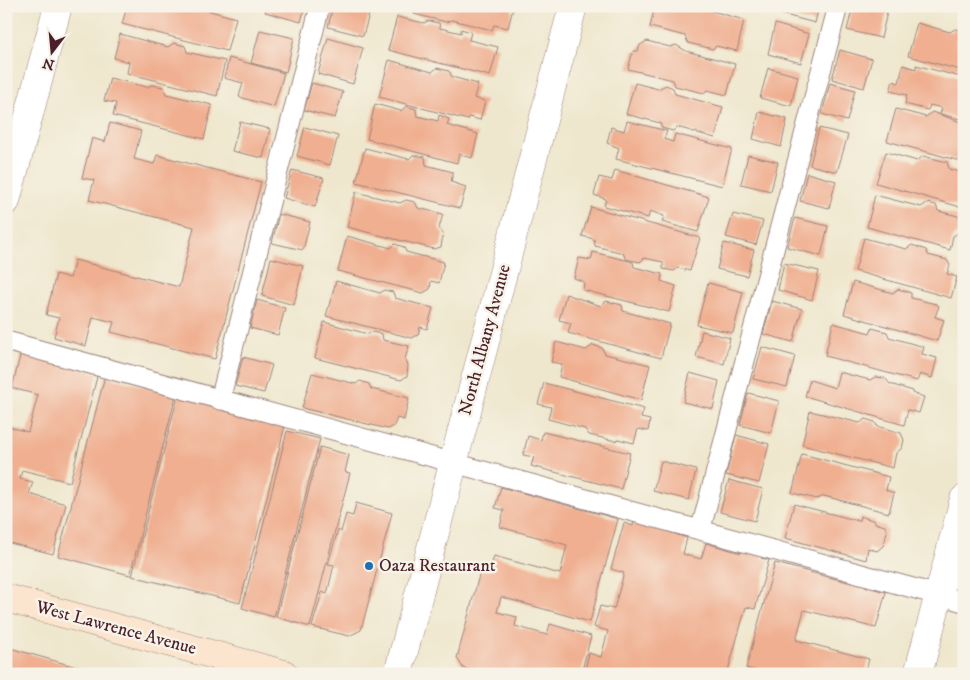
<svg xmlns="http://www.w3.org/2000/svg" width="970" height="680" font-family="'IM FELL DW Pica',serif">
	<rect width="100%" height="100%" fill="#f7f3e8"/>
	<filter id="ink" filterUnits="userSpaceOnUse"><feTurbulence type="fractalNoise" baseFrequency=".02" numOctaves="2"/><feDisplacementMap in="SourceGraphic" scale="10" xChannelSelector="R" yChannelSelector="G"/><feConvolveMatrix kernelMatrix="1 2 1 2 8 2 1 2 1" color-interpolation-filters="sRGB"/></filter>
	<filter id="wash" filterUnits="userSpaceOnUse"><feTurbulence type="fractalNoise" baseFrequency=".0096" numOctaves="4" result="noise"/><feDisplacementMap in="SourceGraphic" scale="20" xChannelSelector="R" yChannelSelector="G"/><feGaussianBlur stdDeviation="1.12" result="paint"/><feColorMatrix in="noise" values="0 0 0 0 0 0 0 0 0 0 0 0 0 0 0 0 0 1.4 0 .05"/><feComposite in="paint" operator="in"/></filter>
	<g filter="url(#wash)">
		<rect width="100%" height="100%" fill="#efe7cd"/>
		<g id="blocks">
			<path fill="#f0af90" d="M 127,6 L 192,6 L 236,18 L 227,51 L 122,24 Z
				M 267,6 L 305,6 L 301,22 L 265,12 Z
				M 333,6 L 371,7 L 363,36 L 328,27 Z
				M 417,6 L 505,6 L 513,8 L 508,28 L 494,25 L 492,30 L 452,20 L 446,22 L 414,14 Z
				M 651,6 L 695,6 L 744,20 L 737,51 L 716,46 L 713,49 L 688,43 L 685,36 L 650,27 L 653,14 Z
				M 783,6 L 819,6 L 815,23 L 781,14 Z
				M 853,6 L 888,8 L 881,38 L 847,30 Z
				M 397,17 L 424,23 L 428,21 L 439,23 L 440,28 L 461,33 L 461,29 L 471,32 L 469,40 L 498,47 L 490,76 L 388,50 Z
				M 917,23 L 950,32 L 955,29 L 964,30 L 964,71 L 908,56 Z
				M 775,24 L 809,34 L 801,63 L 768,54 Z
				M 260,30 L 294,38 L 286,72 L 251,63 Z
				M 120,34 L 168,47 L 174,43 L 185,46 L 187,52 L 225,61 L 217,96 L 127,73 L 129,62 L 114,58 Z
				M 328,38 L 363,48 L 353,84 L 318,74 Z
				M 647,41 L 670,47 L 676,45 L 686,51 L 735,64 L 727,95 L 707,90 L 704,93 L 675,86 L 673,80 L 628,69 L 633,51 L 638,51 L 640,45 Z
				M 840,50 L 872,59 L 864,88 L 832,79 Z
				M 229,58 L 284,73 L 274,107 L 239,97 L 243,83 L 224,78 Z
				M 389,60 L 432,72 L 437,68 L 449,71 L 452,77 L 478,84 L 474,98 L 485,101 L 480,120 L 469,117 L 468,120 L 379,97 Z
				M 903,65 L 916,69 L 916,65 L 964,78 L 964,120 L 940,114 L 942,108 L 930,105 L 928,110 L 905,104 L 907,95 L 890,91 L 893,81 L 899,83 Z
				M 768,68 L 798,76 L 791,106 L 760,98 Z
				M 110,78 L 147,87 L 152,85 L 164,87 L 166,94 L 212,105 L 204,139 L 113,116 L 116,103 L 104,101 Z
				M 312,83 L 343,92 L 335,118 L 304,110 Z
				M 635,83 L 658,89 L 666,85 L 673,88 L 675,94 L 723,107 L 715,138 L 677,127 L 673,131 L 662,128 L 660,123 L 626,114 Z
				M 830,83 L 855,90 L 847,121 L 822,114 Z
				M 375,104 L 401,111 L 406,106 L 416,109 L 417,116 L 438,121 L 439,115 L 449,119 L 447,125 L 478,134 L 472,158 L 459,154 L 457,163 L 367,139 Z
				M 896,109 L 926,117 L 932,112 L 958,121 L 964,127 L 964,162 L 887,141 Z
				M 759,112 L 787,119 L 781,147 L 753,139 Z
				M 627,121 L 667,131 L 664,139 L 673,142 L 675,134 L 732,149 L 722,186 L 616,159 L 619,148 L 607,143 L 611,127 L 624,131 Z
				M 240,122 L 270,129 L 263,158 L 232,151 Z
				M 110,123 L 141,131 L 134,159 L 154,164 L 157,155 L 261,182 L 215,359 L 111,332 L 114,322 L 93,317 L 86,346 L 54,337 L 59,318 L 46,315 L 56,274 L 70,278 L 75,260 L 179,287 L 194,227 L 89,200 L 94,180 L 82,178 L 92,138 L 105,142 Z
				M 305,127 L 338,136 L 330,165 L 297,156 Z
				M 819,128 L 848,135 L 837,172 L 810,165 Z
				M 365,148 L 409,159 L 413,155 L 425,157 L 426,165 L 453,172 L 451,182 L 466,187 L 460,208 L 356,182 Z
				M 886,152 L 917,161 L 923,156 L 947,162 L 949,169 L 964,173 L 964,208 L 876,183 Z
				M 748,155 L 778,162 L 771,191 L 741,184 Z
				M 292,170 L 324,178 L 315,207 L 284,198 Z
				M 615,170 L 709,197 L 698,232 L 662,222 L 664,216 L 650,211 L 648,218 L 604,206 L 606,199 L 594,195 L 599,177 L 612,180 Z
				M 807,173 L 836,181 L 829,208 L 800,201 Z
				M 356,192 L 400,203 L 406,200 L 415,202 L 418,208 L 443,214 L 439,228 L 443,234 L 441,247 L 434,249 L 347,227 Z
				M 875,195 L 921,207 L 927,203 L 936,205 L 938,211 L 958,216 L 962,222 L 960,232 L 953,236 L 950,250 L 867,227 Z
				M 591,207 L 700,238 L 690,271 L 678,268 L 674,271 L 663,269 L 663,262 L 644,258 L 640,262 L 626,259 L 623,253 L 595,246 L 594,239 L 582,236 Z
				M 279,214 L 310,222 L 303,250 L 272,243 Z
				M 733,214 L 763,221 L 756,245 L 726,237 Z
				M 795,218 L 828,226 L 821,256 L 787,247 Z
				M 347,236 L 391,248 L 395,244 L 404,247 L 406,252 L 444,262 L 439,283 L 431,281 L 430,289 L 423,293 L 338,271 Z
				M 864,238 L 906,249 L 912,245 L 926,250 L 928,255 L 947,260 L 950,265 L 947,274 L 957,277 L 951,298 L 855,271 Z
				M 724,243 L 754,250 L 747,276 L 717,269 Z
				M 593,252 L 633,262 L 634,267 L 662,274 L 661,281 L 676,286 L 669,312 L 583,290 L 584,282 L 574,278 L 579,258 L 591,260 Z
				M 271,258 L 303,266 L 294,305 L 262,296 Z
				M 784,263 L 819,271 L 812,300 L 778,290 Z
				M 336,281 L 380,293 L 384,290 L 393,292 L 395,298 L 433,308 L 427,329 L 420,327 L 418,335 L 412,338 L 326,316 Z
				M 853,282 L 893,293 L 898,289 L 911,293 L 911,298 L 936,304 L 939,306 L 935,317 L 944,320 L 937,341 L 844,314 Z
				M 708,283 L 743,292 L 733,333 L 697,325 Z
				M 566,294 L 601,306 L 606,301 L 622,305 L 623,311 L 670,324 L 661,358 L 568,333 L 571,323 L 559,320 Z
				M 257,300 L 285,308 L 278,335 L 250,328 Z
				M 772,301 L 802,309 L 793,342 L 763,334 Z
				M 324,322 L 368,334 L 372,332 L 382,334 L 383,340 L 409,346 L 405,359 L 408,365 L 407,376 L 401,380 L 315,358 Z
				M 833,323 L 870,333 L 872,328 L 887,332 L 889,337 L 924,347 L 922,354 L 937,358 L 932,378 L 920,374 L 917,381 L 825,356 Z
				M 702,331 L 730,338 L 724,364 L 696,357 Z
				M 556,342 L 586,350 L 593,345 L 602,348 L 605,354 L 650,365 L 641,400 L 559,377 L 562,364 L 551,362 Z
				M 762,347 L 795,356 L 787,387 L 753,379 Z
				M 21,352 L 98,373 L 70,482 L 22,470 L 20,479 L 33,482 L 29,494 L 66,504 L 53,554 L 6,542 L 6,426 L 28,432 L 38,395 L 12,388 Z
				M 243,357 L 272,365 L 264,393 L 235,386 Z
				M 839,372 L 870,380 L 875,377 L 885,378 L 890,384 L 913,391 L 912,393 L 924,397 L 919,413 L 908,410 L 904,425 L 805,396 L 810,380 L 835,388 Z
				M 312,373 L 356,384 L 360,381 L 369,384 L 371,389 L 409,398 L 404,420 L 397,418 L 394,426 L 388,429 L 302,408 Z
				M 690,373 L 719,381 L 713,409 L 683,402 Z
				M 105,376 L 176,395 L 130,575 L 58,556 Z
				M 544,383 L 644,409 L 641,418 L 650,420 L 648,431 L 638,429 L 634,443 L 618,439 L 616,441 L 589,435 L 585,429 L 548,419 L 551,407 L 538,404 Z
				M 748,393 L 779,401 L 771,433 L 740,425 Z
				M 178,395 L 286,422 L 240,603 L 132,576 Z
				M 810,411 L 860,423 L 865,419 L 875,422 L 877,426 L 901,433 L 904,440 L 902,448 L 896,453 L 893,468 L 802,445 Z
				M 287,431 L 320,439 L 274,617 L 242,608 Z
				M 543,432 L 630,453 L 621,489 L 531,466 L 534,457 L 523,455 L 528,436 L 541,440 Z
				M 736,435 L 769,444 L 759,483 L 726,475 Z
				M 320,447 L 349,455 L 345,472 L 350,473 L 310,627 L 276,617 Z
				M 802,454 L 889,477 L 886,490 L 894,493 L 889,513 L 824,496 L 817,499 L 792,493 Z
				M 661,461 L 696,470 L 689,500 L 653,491 Z
				M 729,480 L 763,489 L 755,521 L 720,512 Z
				M 501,487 L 618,519 L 590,622 L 501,597 L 497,612 L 517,617 L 515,626 L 547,635 L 550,624 L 591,636 L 581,674 L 485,674 L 463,668 L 457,658 L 481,568 L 490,570 L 494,556 L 560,574 L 567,545 L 500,527 L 504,510 L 495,508 Z
				M 356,503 L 392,513 L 361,630 L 349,636 L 312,627 L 322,592 L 327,594 L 334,565 L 328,564 L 338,530 L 341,532 L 346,514 L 353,516 Z
				M 794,504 L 859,521 L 860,516 L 875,521 L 875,523 L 885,526 L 887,531 L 884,545 L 877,551 L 868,548 L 866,560 L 785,538 Z
				M 634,520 L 687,538 L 683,554 L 701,559 L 706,543 L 741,553 L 742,548 L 763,554 L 761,558 L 769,560 L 755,609 L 746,607 L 727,674 L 584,674 L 589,653 L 601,657 L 608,631 L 594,627 L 600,606 L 614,609 L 624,573 L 611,569 L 624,523 L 633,526 Z
				M 775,563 L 886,592 L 876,628 L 804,610 L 796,640 L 869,659 L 865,674 L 770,674 L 746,668 Z
				M 6,647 L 80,668 L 78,674 L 6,674 Z"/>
		</g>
	</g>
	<g filter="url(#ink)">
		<use href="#blocks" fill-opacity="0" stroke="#9c837c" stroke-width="1"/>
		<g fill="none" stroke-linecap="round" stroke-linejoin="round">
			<defs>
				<path id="service" d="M 6,341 L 964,602
					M 220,400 L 320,6
					M 701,528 L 838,6"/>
				<path id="minor" d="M 6,201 L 58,6
					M 398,674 L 573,6
					M 918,674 L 964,499"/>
				<path id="secondary" d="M 6,598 L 284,674"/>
			</defs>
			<use href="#service" stroke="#9c837c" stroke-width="21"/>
			<use href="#minor" stroke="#9c837c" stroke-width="29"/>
			<use href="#secondary" stroke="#9c837c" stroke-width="29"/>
			<use href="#service" stroke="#fff" stroke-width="19"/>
			<use href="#minor" stroke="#fff" stroke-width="28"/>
			<use href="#secondary" stroke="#fce5cf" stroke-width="28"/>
		</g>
	</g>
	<circle fill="#1f6fb2" stroke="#f7f3e8" stroke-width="2" cx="369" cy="566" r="5"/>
	<g text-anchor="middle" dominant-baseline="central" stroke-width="5" stroke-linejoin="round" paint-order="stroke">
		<g font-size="18" fill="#4a1f2b" stroke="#f7f3e8">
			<text transform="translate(485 340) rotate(-75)">North Albany Avenue</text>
			<text transform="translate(116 628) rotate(15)">West Lawrence Avenue</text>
		</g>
		<g font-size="18" fill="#4a1f2b" stroke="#f7f3e8" text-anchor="start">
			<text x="379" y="566">Oaza Restaurant</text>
		</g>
	</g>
	<rect width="970" height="680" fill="none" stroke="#f7f3e8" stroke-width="25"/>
	<g transform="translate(52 52) rotate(196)" stroke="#f7f3e8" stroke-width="4" paint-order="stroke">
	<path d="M0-4L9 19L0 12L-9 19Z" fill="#4a1f2b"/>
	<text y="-8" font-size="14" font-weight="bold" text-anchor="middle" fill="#4a1f2b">N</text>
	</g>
</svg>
